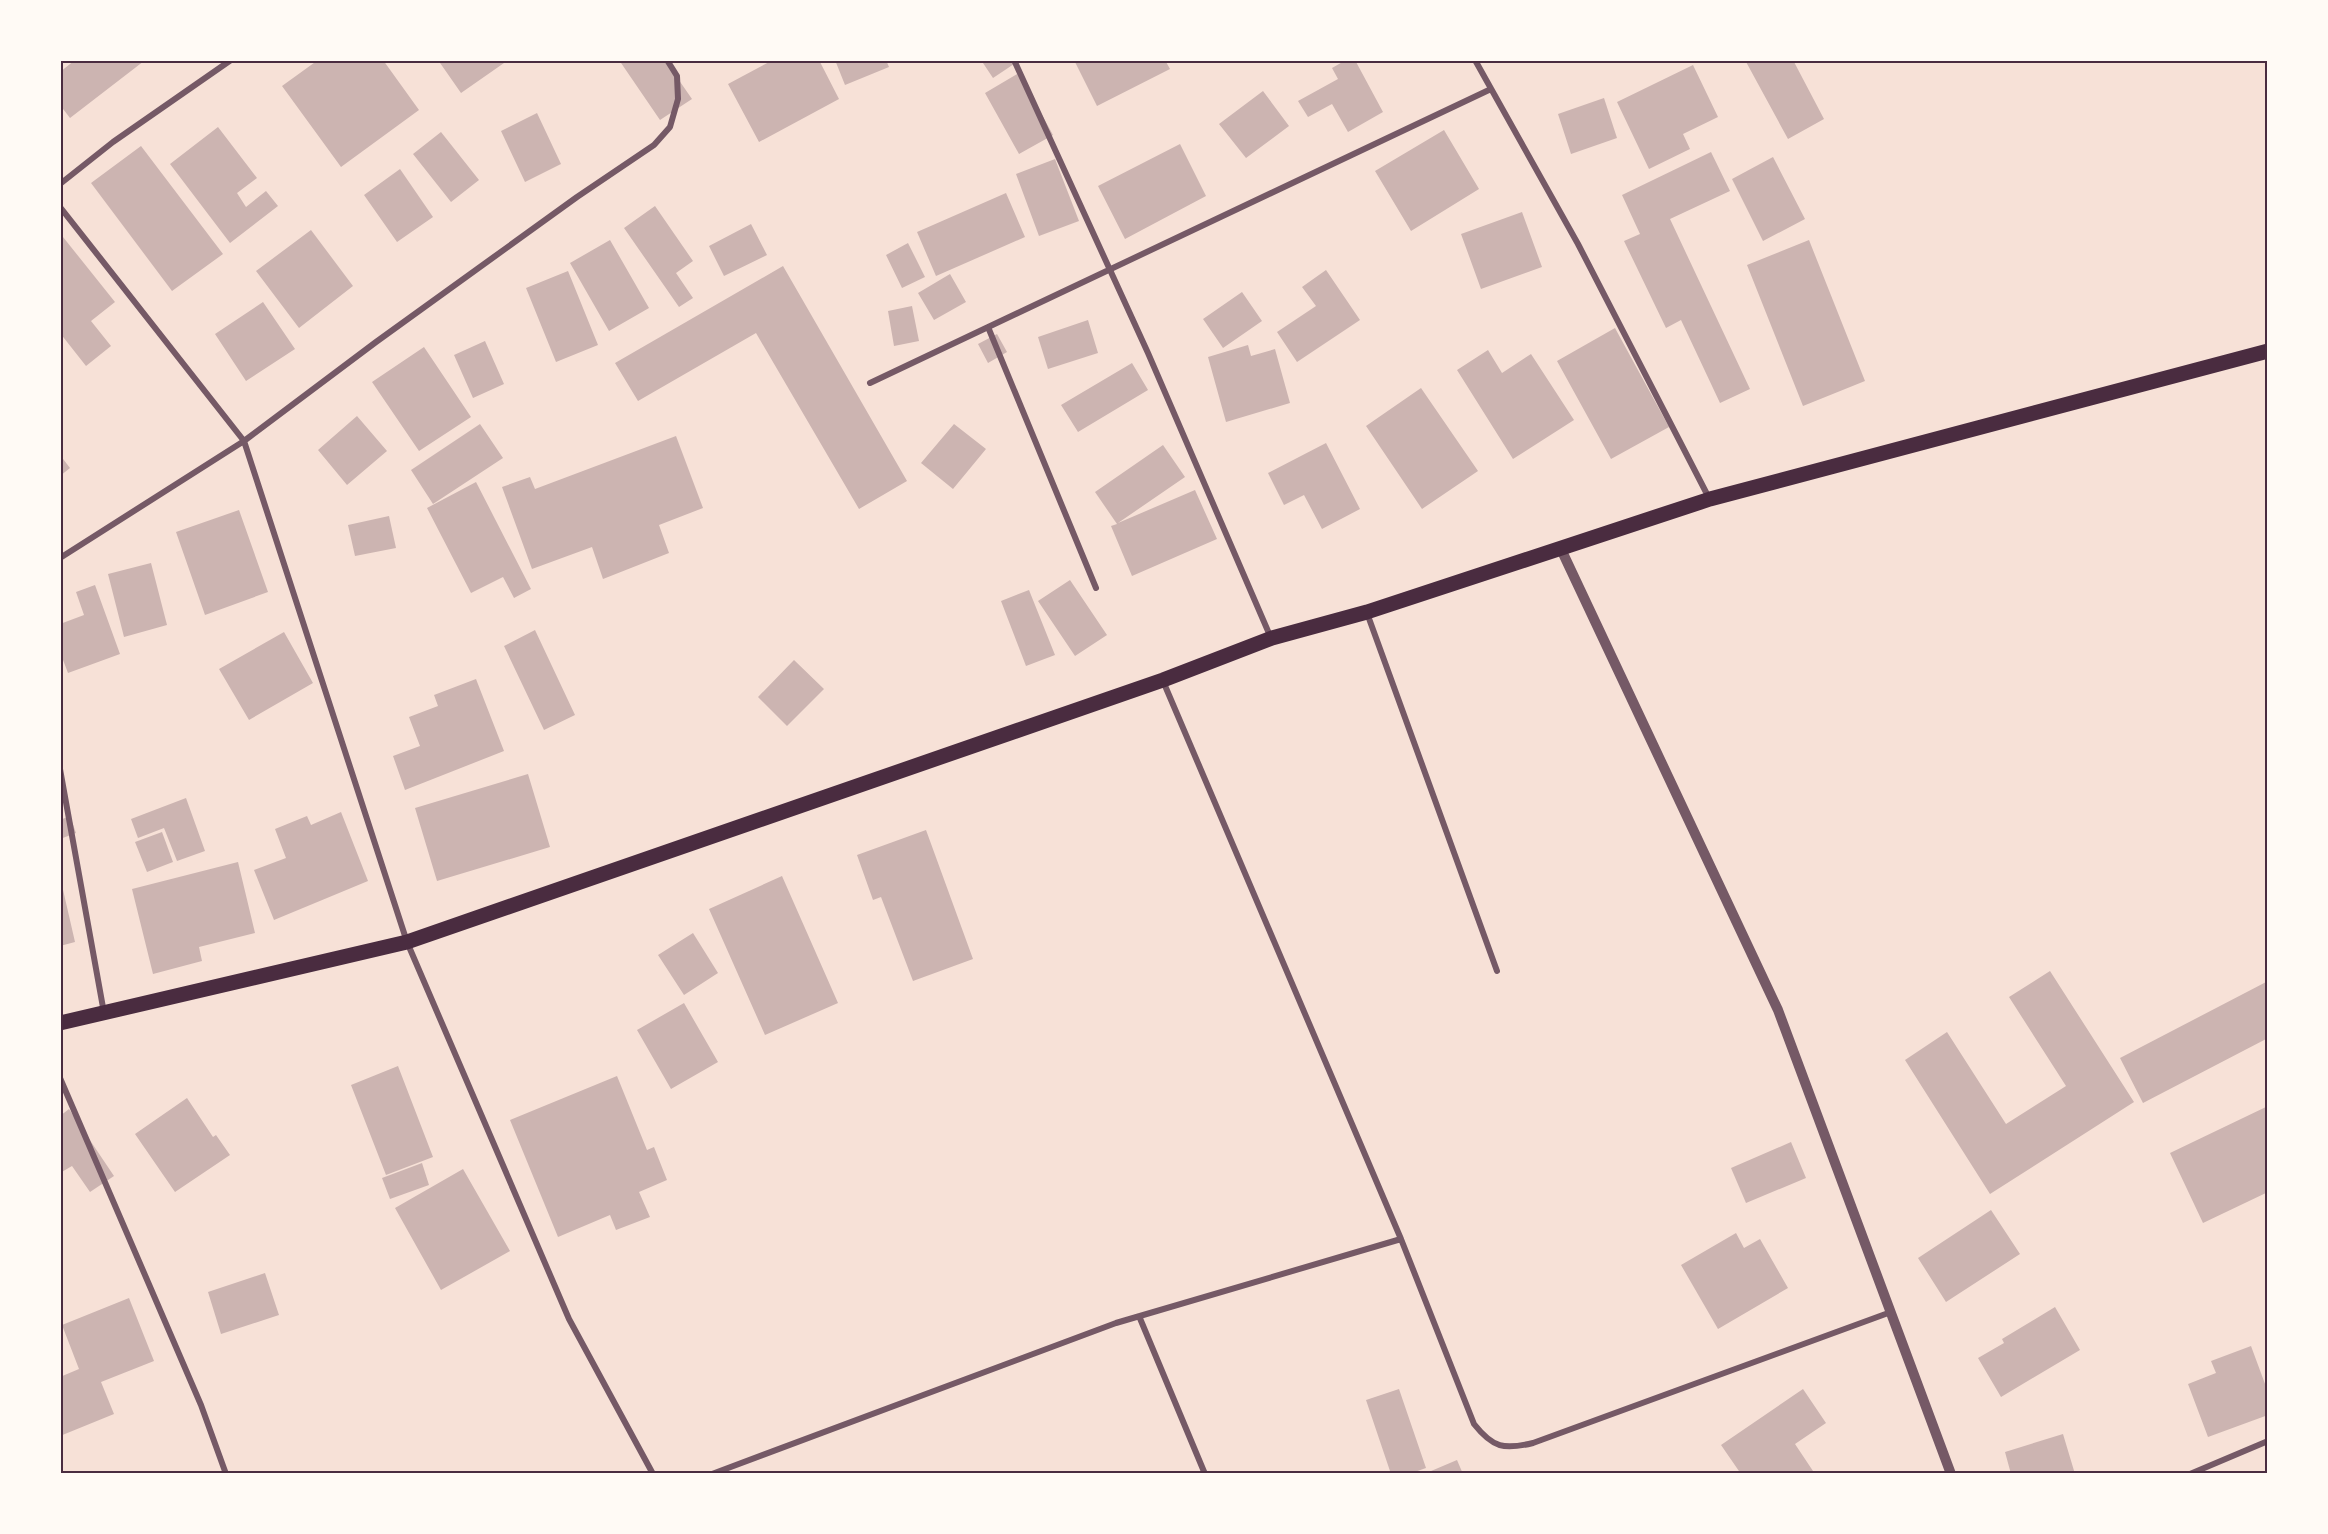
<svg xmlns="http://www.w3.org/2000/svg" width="2328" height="1534" font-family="'Sofia Sans Condensed',sans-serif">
	<rect width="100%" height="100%" fill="#f7e1d7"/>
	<path fill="#ccb4b1" d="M 75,60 L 143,60 L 144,61 L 70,118 L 60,105 L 60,72 Z
		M 318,60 L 383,60 L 419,110 L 341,167 L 282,86 Z
		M 438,60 L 502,60 L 504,63 L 461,93 Z
		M 619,60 L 665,60 L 692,99 L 660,120 Z
		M 773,60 L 819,60 L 839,99 L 759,142 L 728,84 Z
		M 835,60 L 886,60 L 889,67 L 845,85 Z
		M 981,60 L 1011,60 L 1014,64 L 993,78 Z
		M 1074,60 L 1165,60 L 1170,69 L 1097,106 Z
		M 1346,60 L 1355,60 L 1383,112 L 1348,132 L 1332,104 L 1308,117 L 1298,101 L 1338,79 L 1332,68 Z
		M 1745,60 L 1793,60 L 1824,119 L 1788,139 Z
		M 1693,65 L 1718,117 L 1683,134 L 1690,149 L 1649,169 L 1617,102 Z
		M 1019,73 L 1053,135 L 1019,154 L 985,93 Z
		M 1263,91 L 1289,126 L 1246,158 L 1219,124 Z
		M 1604,98 L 1617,138 L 1571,154 L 1558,114 Z
		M 537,113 L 561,164 L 525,182 L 501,131 Z
		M 218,127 L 257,178 L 237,193 L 246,207 L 266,191 L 278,206 L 230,243 L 170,164 Z
		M 1444,130 L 1479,189 L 1411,231 L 1375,171 Z
		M 441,132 L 479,180 L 451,202 L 413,154 Z
		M 1180,144 L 1206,196 L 1125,239 L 1098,186 Z
		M 141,146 L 223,254 L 172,291 L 91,183 Z
		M 1711,152 L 1730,191 L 1670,219 L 1750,389 L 1720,403 L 1681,320 L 1666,328 L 1624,241 L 1640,234 L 1622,195 Z
		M 1773,157 L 1805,219 L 1763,241 L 1732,179 Z
		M 1055,159 L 1079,221 L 1039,236 L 1016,174 Z
		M 400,169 L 433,217 L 397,242 L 364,195 Z
		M 1006,193 L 1025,237 L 936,276 L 917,232 Z
		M 655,206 L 693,261 L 676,273 L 693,298 L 679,307 L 624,228 Z
		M 1522,212 L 1542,267 L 1481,289 L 1461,234 Z
		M 751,224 L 767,255 L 724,276 L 709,246 Z
		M 311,230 L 353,286 L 299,328 L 256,271 Z
		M 63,237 L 115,302 L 91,321 L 111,346 L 86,366 L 60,333 L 60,239 Z
		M 610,240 L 649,308 L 609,331 L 570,263 Z
		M 1809,240 L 1865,381 L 1803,406 L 1747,265 Z
		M 908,243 L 925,277 L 902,288 L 886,255 Z
		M 783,266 L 907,481 L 859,509 L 756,333 L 638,401 L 615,363 Z
		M 1326,270 L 1360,320 L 1297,362 L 1277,332 L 1316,306 L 1302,287 Z
		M 568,271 L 598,345 L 556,362 L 526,288 Z
		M 950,274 L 966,302 L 934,320 L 918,293 Z
		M 1242,292 L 1262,321 L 1223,348 L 1203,319 Z
		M 263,302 L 295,349 L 246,381 L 215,334 Z
		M 912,306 L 919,341 L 894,346 L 888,311 Z
		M 1088,320 L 1098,353 L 1048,369 L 1038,337 Z
		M 1615,328 L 1669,427 L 1611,459 L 1557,361 Z
		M 997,334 L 1007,352 L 988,363 L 978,344 Z
		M 485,341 L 504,384 L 473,398 L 454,355 Z
		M 1248,345 L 1251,356 L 1275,349 L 1290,403 L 1226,422 L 1208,357 Z
		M 424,347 L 471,417 L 419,451 L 372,382 Z
		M 1488,350 L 1502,373 L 1531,354 L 1574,420 L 1513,459 L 1457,370 Z
		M 1132,363 L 1148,390 L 1078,432 L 1061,405 Z
		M 1421,388 L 1478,471 L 1422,509 L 1366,426 Z
		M 357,416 L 387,451 L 347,485 L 318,450 Z
		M 480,424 L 503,458 L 433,504 L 411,470 Z
		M 954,424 L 986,449 L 953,489 L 921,463 Z
		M 676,436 L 703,508 L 659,525 L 669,553 L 603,579 L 592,547 L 532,569 L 502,487 L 530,477 L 535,489 Z
		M 1326,443 L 1360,509 L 1322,529 L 1304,495 L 1284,505 L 1268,473 Z
		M 1163,445 L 1185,477 L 1118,523 L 1195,490 L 1217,539 L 1132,576 L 1111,526 L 1117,524 L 1095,492 Z
		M 60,455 L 70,468 L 60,476 Z
		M 476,482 L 531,589 L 514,598 L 503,577 L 471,593 L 427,508 Z
		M 239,510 L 268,592 L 205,615 L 176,532 Z
		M 389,516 L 396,548 L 355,556 L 348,525 Z
		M 151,563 L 167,625 L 124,637 L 108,574 Z
		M 1070,580 L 1107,635 L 1075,656 L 1038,601 Z
		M 95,585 L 120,654 L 68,673 L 60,652 L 60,624 L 84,615 L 76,592 Z
		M 1029,590 L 1055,655 L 1026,666 L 1001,601 Z
		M 535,630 L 575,715 L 544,730 L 504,646 Z
		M 284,632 L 313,683 L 249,720 L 219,669 Z
		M 794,660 L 824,689 L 787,726 L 758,697 Z
		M 476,679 L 504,751 L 405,790 L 393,756 L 420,746 L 409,717 L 438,706 L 434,695 Z
		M 528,774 L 550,847 L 437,881 L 415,808 Z
		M 186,798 L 205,851 L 177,861 L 164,828 L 138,838 L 131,819 Z
		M 341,812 L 368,881 L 274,920 L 254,870 L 286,858 L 275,829 L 307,816 L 311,825 Z
		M 70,816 L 76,833 L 60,839 L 60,820 Z
		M 926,830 L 973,959 L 913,981 L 881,897 L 873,900 L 857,855 Z
		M 162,832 L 173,862 L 147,872 L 135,842 Z
		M 238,862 L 255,933 L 199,947 L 202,961 L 153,974 L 132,889 Z
		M 782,876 L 838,1003 L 765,1035 L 709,909 Z
		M 61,881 L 75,942 L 60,946 L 60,882 Z
		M 693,933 L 718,973 L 684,995 L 658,955 Z
		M 2050,971 L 2134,1102 L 1990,1194 L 1905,1060 L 1947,1032 L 2006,1124 L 2066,1086 L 2009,997 Z
		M 2268,981 L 2268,1038 L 2143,1103 L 2120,1058 Z
		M 684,1003 L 718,1062 L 671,1089 L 637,1030 Z
		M 398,1066 L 433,1157 L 386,1175 L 351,1085 Z
		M 617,1076 L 647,1150 L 654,1147 L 667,1180 L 639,1192 L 650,1217 L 616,1230 L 610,1215 L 558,1237 L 510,1120 Z
		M 187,1098 L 213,1137 L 216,1135 L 230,1155 L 175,1192 L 135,1134 Z
		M 2268,1106 L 2268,1192 L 2203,1223 L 2170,1153 Z
		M 69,1109 L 114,1176 L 90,1192 L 72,1166 L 60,1173 L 60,1116 Z
		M 1791,1142 L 1806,1178 L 1746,1203 L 1731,1168 Z
		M 422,1163 L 429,1185 L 390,1199 L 382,1178 Z
		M 463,1169 L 510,1251 L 441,1290 L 395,1208 Z
		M 1991,1210 L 2020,1254 L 1946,1302 L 1918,1258 Z
		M 1736,1233 L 1744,1248 L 1760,1239 L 1788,1288 L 1718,1329 L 1681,1265 Z
		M 265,1273 L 279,1315 L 221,1334 L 208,1292 Z
		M 129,1298 L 154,1361 L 101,1382 L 114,1414 L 60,1436 L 60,1377 L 79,1369 L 62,1325 Z
		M 2055,1307 L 2080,1350 L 2001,1397 L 1978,1358 L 2004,1343 L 2002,1339 Z
		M 2251,1346 L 2268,1392 L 2268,1415 L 2208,1437 L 2188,1384 L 2216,1373 L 2211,1361 Z
		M 1399,1389 L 1426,1468 L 1409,1474 L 1391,1474 L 1366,1400 Z
		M 1803,1389 L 1826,1423 L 1795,1444 L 1815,1474 L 1741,1474 L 1721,1445 Z
		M 2063,1434 L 2075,1474 L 2011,1474 L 2005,1452 Z
		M 1457,1460 L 1463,1474 L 1424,1474 Z"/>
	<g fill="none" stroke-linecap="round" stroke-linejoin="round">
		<path stroke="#755966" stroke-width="6" d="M 1014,60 L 1148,353 L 1271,638
			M 1475,60 L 1578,244 L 1709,498
			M 60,184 L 113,142 L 231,60
			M 60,207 L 244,441 L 376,342 L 577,197 L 654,145 L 670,127 L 678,99 L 677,76 L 667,60
			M 988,327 L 1096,588
			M 870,383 L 1491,89
			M 60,558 L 244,441 L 407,942 L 569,1319 L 653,1474
			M 1367,613 L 1497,971
			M 1163,681 L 1401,1239 L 1474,1424 C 1493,1448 1504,1450 1533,1443 L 1891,1312
			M 60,769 L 104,1013
			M 60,1078 L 201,1405 L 226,1474
			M 1139,1316 L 1205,1474
			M 712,1474 L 1116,1323 L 1401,1239
			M 2190,1474 L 2268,1441"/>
		<path stroke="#755966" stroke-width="10" d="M 1560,547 L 1778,1010 L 1951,1474"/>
		<path stroke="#4a2c40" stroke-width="15" d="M 60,1023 L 407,942 L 1163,680 L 1272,638 L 1367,612 L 1710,499 L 2268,351"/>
	</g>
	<rect width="2328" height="1534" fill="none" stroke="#fffaf5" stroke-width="123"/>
	<rect x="62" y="62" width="2204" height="1410" fill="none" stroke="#4a2c40" stroke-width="2"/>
</svg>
